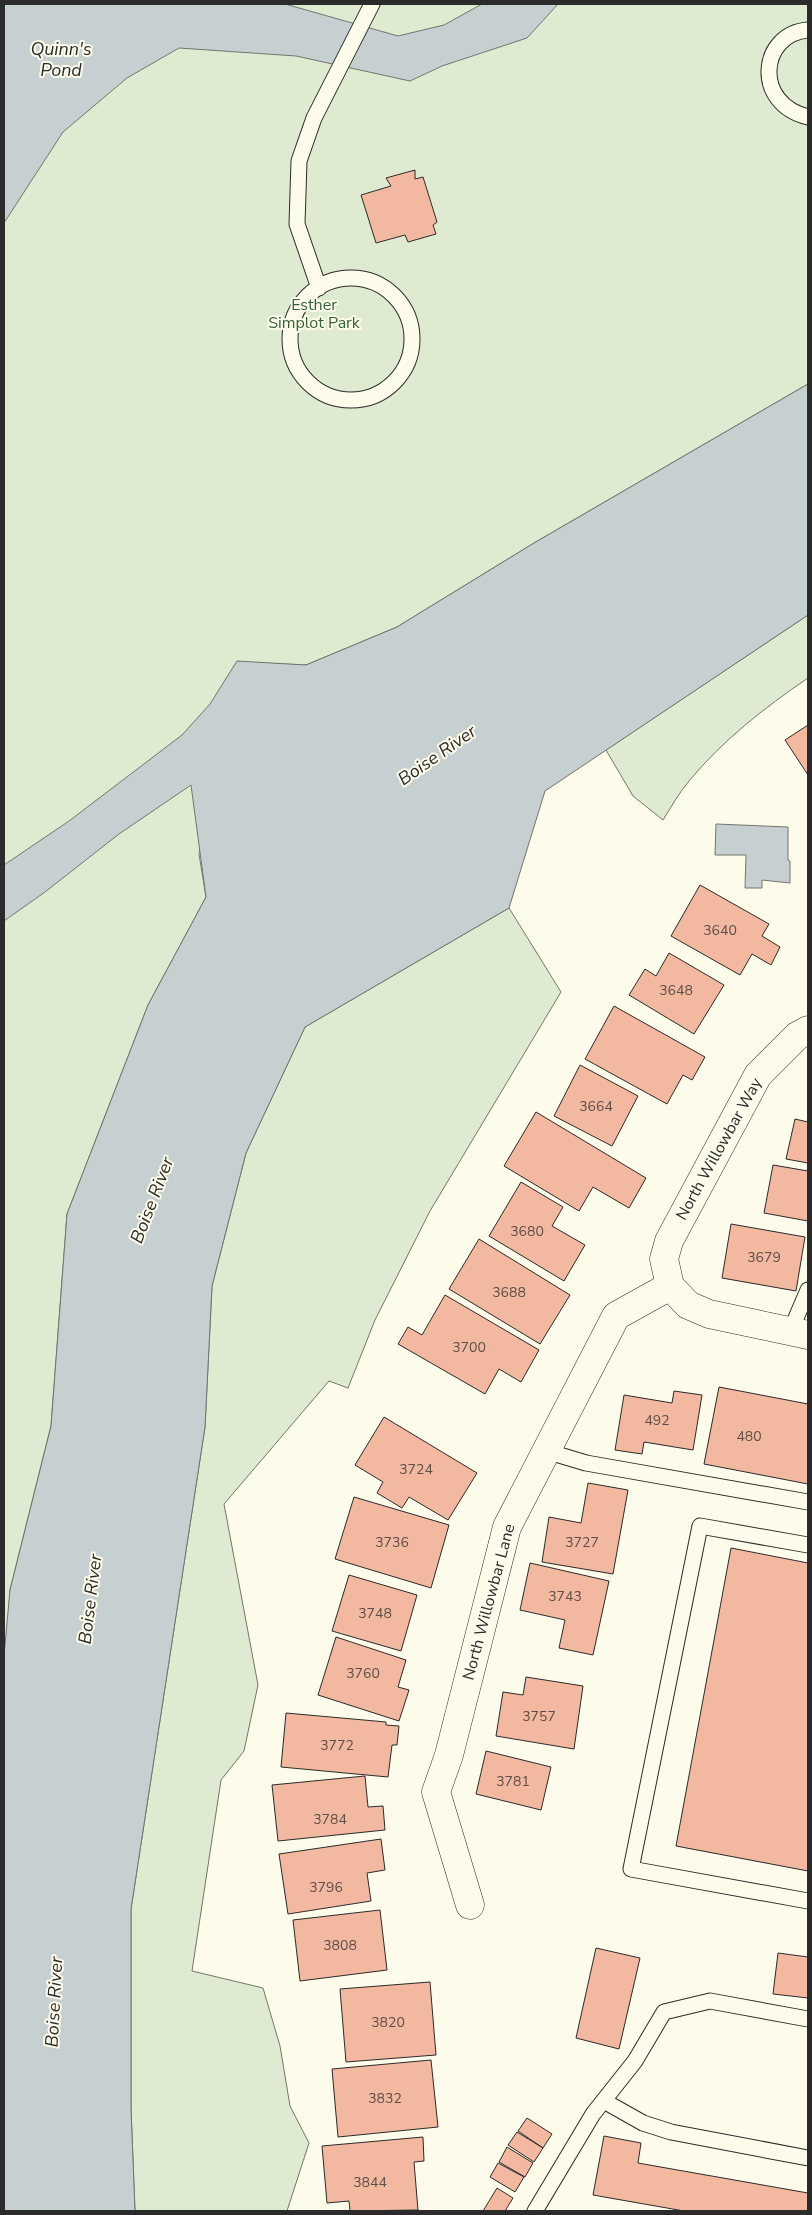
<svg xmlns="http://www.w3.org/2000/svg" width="812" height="2215" font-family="'Nunito Sans',sans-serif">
	<rect width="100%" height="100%" fill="#fdfbea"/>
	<path fill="#deebd1" stroke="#74746e" d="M 4,4 L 808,4 L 808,384 L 534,543 L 397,627 L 306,665 L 237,662 L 199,854 L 206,897 L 148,1005 L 67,1214 L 51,1426 L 10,1590 L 4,1689 Z
		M 808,615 L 808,678 C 764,708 723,740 689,781 C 679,793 671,807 663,820 L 633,796 L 606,750 Z
		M 509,908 L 561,992 L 430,1211 L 375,1320 L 348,1388 L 329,1381 L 224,1504 L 258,1685 L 244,1751 L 221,1780 L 192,1971 L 263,1988 L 280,2046 L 290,2106 L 309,2143 L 287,2211 L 135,2211 L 131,2109 L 131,1909 L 205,1427 L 212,1286 L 246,1153 L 305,1027 Z"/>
	<path fill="#c7d0d0" stroke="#74746e" d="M 4,4 L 285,4 L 398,36 L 444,25 L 482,4 L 558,4 L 527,38 L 442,66 L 410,81 L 296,56 L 179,48 L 127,78 L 63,132 L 4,223 Z
		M 808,384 L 808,615 L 545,791 L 509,908 L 305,1027 L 246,1153 L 212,1286 L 205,1427 L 131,1909 L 131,2109 L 135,2211 L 4,2211 L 4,1656 L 10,1590 L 51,1426 L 67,1214 L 148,1005 L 206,897 L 191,785 L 119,834 L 45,892 L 4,921 L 4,865 L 69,821 L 182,735 L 210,704 L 237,661 L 306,665 L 397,627 L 534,543 Z
		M 716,824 L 788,827 L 788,860 L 790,861 L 790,883 L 762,880 L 762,888 L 745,888 L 746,855 L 715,855 Z"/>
	<path fill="#f2b8a0" stroke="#2b2b2b" d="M 415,170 L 415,179 L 423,177 L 437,222 L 433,225 L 436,234 L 408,242 L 405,235 L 376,243 L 361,195 L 391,186 L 386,178 Z
		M 808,725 L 808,775 L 785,740 Z
		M 700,885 L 769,924 L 762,936 L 780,947 L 771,965 L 752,954 L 740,975 L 671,936 Z
		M 669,953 L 724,985 L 694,1034 L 629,995 L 645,969 L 656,976 Z
		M 614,1006 L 705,1057 L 692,1080 L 683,1075 L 667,1104 L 585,1059 Z
		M 580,1065 L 638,1096 L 612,1146 L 554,1116 Z
		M 536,1112 L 646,1178 L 629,1208 L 593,1187 L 579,1211 L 504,1166 Z
		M 795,1119 L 808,1122 L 808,1163 L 786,1159 Z
		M 773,1165 L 808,1171 L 808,1221 L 764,1213 Z
		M 521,1182 L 563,1207 L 552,1226 L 585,1245 L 564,1281 L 489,1236 Z
		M 731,1224 L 805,1237 L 796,1291 L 722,1278 Z
		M 479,1239 L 570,1295 L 540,1344 L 449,1289 Z
		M 445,1295 L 539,1350 L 521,1382 L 499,1369 L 485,1394 L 398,1344 L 408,1327 L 422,1335 Z
		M 719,1387 L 808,1404 L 808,1484 L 704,1464 Z
		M 674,1391 L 702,1395 L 693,1450 L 644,1442 L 642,1454 L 615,1450 L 624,1395 L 672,1403 Z
		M 384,1417 L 477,1473 L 448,1520 L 409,1497 L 402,1508 L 377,1493 L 383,1482 L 355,1465 Z
		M 588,1483 L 628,1490 L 613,1574 L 542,1562 L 549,1517 L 581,1523 Z
		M 354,1497 L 449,1525 L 431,1588 L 335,1559 Z
		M 731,1548 L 808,1563 L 808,1871 L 676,1846 Z
		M 530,1563 L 609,1581 L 593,1655 L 559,1648 L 565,1620 L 520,1610 Z
		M 349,1575 L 417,1595 L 401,1651 L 332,1631 Z
		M 336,1637 L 406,1660 L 398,1687 L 409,1690 L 399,1721 L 318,1695 Z
		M 526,1677 L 583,1686 L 574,1749 L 496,1736 L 503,1692 L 523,1695 Z
		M 286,1713 L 386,1722 L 386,1725 L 399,1726 L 397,1745 L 392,1745 L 388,1777 L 281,1767 Z
		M 486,1751 L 551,1767 L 541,1810 L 476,1794 Z
		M 365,1776 L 368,1807 L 383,1806 L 385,1830 L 278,1841 L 272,1785 Z
		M 381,1839 L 385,1870 L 367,1873 L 371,1901 L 288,1914 L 279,1854 Z
		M 380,1910 L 387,1970 L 300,1981 L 293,1920 Z
		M 596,1948 L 640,1958 L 619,2049 L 576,2038 Z
		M 778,1953 L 808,1957 L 808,1998 L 773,1994 Z
		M 430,1982 L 436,2055 L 346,2062 L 340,1989 Z
		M 431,2060 L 438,2127 L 338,2137 L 332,2069 Z
		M 527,2118 L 552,2134 L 543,2148 L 518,2131 Z
		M 517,2132 L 543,2148 L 534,2162 L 508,2145 Z
		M 604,2136 L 641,2143 L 638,2163 L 808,2193 L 808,2211 L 684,2211 L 593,2195 Z
		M 423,2137 L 424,2161 L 414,2162 L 418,2210 L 350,2211 L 349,2201 L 327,2203 L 322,2146 Z
		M 507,2147 L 533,2163 L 525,2177 L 499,2162 Z
		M 498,2163 L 524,2177 L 515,2192 L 490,2177 Z
		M 497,2188 L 513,2198 L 505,2211 L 483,2211 Z"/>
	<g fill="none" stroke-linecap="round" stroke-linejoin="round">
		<defs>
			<path id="service" d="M 808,30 C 759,34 753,104 808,117
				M290 339a61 61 0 1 1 122 0a61 61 0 1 1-122 0Z
				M 319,288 L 297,224 L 299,161 L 314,118 L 372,4
				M 790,1332 L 808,1290
				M 546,1451 L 586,1463 L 808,1502
				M 808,1545 L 700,1526 L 631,1869 L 808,1901
				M 604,2101 L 643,2123 L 671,2132 L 808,2158
				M 535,2211 L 593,2114 L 635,2061 L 664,2012 L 710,2001 L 808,2019"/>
			<path id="minor" d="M 670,1286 L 664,1259 L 669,1241 L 758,1075 L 797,1036 L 808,1030
				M 670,1286 L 688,1305 L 709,1314 L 808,1335
				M 470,1905 L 436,1792 L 449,1755 L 507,1527 L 616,1316 L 670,1286"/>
		</defs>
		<use href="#service" stroke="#2b2b2b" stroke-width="17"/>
		<use href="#minor" stroke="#2b2b2b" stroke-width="29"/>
		<use href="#service" stroke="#fdfbea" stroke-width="15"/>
		<use href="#minor" stroke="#fdfbea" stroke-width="28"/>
	</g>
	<g text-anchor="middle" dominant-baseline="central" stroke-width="4" stroke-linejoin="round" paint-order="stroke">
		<g font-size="14" fill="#5d4e48">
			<text x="720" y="930">3640</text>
			<text x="676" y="990">3648</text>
			<text x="596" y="1106">3664</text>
			<text x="527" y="1231">3680</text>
			<text x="764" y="1257">3679</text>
			<text x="509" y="1292">3688</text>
			<text x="469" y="1347">3700</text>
			<text x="657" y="1420">492</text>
			<text x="749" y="1436">480</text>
			<text x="416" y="1469">3724</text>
			<text x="392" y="1542">3736</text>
			<text x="582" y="1542">3727</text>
			<text x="565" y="1596">3743</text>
			<text x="375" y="1613">3748</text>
			<text x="363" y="1673">3760</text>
			<text x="539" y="1716">3757</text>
			<text x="337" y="1745">3772</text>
			<text x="513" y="1781">3781</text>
			<text x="330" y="1819">3784</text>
			<text x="326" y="1887">3796</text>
			<text x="340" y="1945">3808</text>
			<text x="388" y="2022">3820</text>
			<text x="385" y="2098">3832</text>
			<text x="370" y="2182">3844</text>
		</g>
		<g font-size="16" fill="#34623c" stroke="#fdfbea">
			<text x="314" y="305">Esther<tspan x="314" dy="18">Simplot Park</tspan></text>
		</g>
		<g font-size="16" fill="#2b2b2b" stroke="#fdfbea">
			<text transform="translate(719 1149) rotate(-61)">North Willowbar Way</text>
			<text transform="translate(489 1602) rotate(-75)">North Willowbar Lane</text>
		</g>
		<g font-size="18" font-style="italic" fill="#2b2b2b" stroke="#fdfbea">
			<text x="61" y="49">Quinn's<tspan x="61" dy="21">Pond</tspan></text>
			<text transform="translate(437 755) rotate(-35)">Boise River</text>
			<text transform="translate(152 1200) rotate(-69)">Boise River</text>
			<text transform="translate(90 1599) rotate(-83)">Boise River</text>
			<text transform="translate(54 2002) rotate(-87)">Boise River</text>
		</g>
	</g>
	<rect width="812" height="2215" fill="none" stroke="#2b2b2b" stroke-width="10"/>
</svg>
